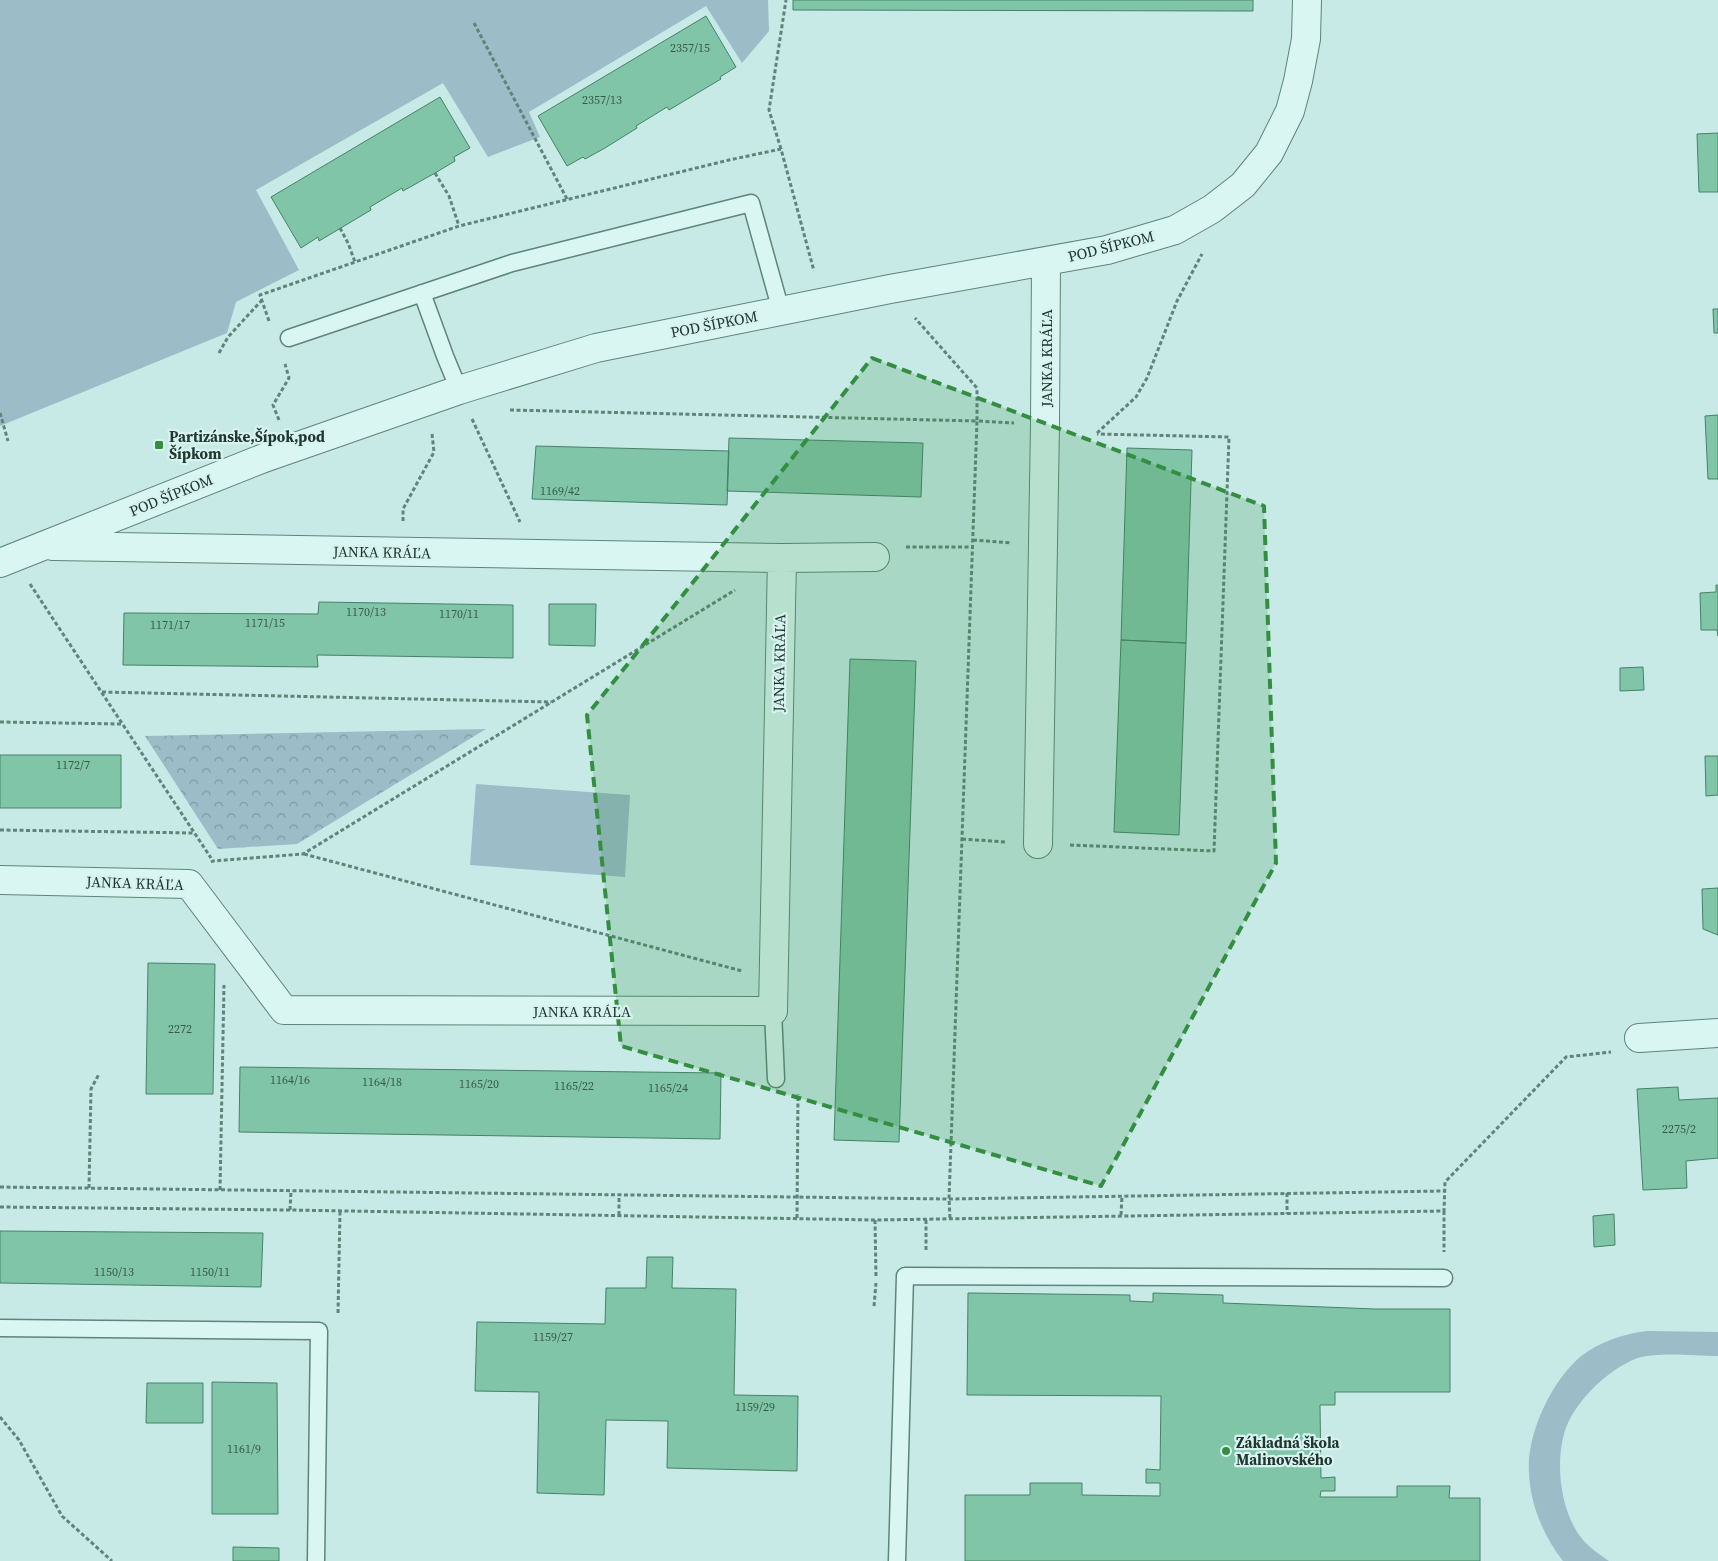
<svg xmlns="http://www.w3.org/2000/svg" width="1718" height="1561" font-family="'Source Serif 4',serif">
	<defs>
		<pattern id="park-crowns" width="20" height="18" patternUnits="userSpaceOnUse" patternTransform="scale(1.25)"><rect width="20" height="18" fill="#9cbcc8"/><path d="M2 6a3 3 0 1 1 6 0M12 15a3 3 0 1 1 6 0" fill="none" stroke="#7f9aa3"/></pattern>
	</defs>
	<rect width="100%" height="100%" fill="#c7eae6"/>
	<path fill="#9cbcc8" d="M 0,0 L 768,0 L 769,31 L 742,63 L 706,6 L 529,112 L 540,137 L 488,157 L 443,83 L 256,190 L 299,270 L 236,302 L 227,333 L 0,426 Z
		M 476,784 L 630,795 L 625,877 L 470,865 Z
		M 1647,1331 L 1718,1332 L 1718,1356 C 1694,1356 1657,1351 1635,1359 C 1606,1371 1572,1404 1564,1434 C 1555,1466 1561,1514 1583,1540 C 1590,1548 1600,1555 1609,1561 L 1563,1561 C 1544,1537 1530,1504 1529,1473 C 1526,1435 1551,1382 1580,1357 C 1599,1342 1623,1334 1647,1331 Z"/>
	<path fill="url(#park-crowns)" d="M 486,729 L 297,844 L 218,849 L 145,736 Z"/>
	<path fill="#81c5a8" stroke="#468267" d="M 793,0 L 1253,0 L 1253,11 L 793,10 Z
		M 706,16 L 736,67 L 720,77 L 721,79 L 669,110 L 667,107 L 636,126 L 637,128 L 605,148 L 585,159 L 583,157 L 567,166 L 538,116 Z
		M 440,97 L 470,148 L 454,157 L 455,161 L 435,173 L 403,191 L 402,188 L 370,207 L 371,210 L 319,241 L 318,237 L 301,248 L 271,197 Z
		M 1718,133 L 1718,192 L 1699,192 L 1697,134 Z
		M 1713,309 L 1718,309 L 1718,333 L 1714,333 Z
		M 1718,415 L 1718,479 L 1708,479 L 1705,416 Z
		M 729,438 L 923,443 L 921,497 L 727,491 Z
		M 536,446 L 729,451 L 727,505 L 532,499 Z
		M 1127,448 L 1192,450 L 1186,643 L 1121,640 Z
		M 1716,585 L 1718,585 L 1718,636 L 1717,630 L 1701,630 L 1700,593 L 1716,592 Z
		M 319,602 L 513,605 L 513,658 L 317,655 L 318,667 L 123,665 L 124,613 L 318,614 Z
		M 549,604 L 596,604 L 595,646 L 549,645 Z
		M 1121,640 L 1186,643 L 1179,835 L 1114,832 Z
		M 850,659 L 916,661 L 899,1142 L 834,1140 Z
		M 1643,667 L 1644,690 L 1620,691 L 1620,668 Z
		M 0,755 L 121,755 L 121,808 L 0,808 Z
		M 1705,756 L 1718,756 L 1718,795 L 1706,796 Z
		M 1718,888 L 1718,935 L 1703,929 L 1702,889 Z
		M 148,963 L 215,964 L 213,1094 L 146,1094 Z
		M 240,1067 L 721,1073 L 720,1139 L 239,1132 Z
		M 1678,1087 L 1679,1100 L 1718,1098 L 1718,1158 L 1686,1161 L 1687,1188 L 1643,1190 L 1637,1089 Z
		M 1614,1214 L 1615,1245 L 1594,1247 L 1593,1216 Z
		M 0,1231 L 263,1233 L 261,1287 L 0,1283 Z
		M 647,1257 L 673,1257 L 672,1288 L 736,1289 L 734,1395 L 798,1396 L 797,1471 L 667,1468 L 668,1421 L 606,1420 L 604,1495 L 537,1493 L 539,1392 L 475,1391 L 477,1322 L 605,1324 L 606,1288 L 646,1288 Z
		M 968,1293 L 1130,1295 L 1130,1301 L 1153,1302 L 1153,1293 L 1223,1295 L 1223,1303 L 1375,1309 L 1450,1309 L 1450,1392 L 1335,1392 L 1335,1405 L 1320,1405 L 1321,1478 L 1335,1477 L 1335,1491 L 1321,1491 L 1320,1497 L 1397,1497 L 1397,1486 L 1450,1486 L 1449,1498 L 1480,1498 L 1480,1561 L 965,1561 L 965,1495 L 1030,1495 L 1030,1483 L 1082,1483 L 1082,1495 L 1160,1496 L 1160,1483 L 1146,1483 L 1146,1469 L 1160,1470 L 1161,1396 L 967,1395 Z
		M 212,1382 L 277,1383 L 278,1514 L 212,1514 Z
		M 147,1383 L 203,1383 L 203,1423 L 146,1423 Z
		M 233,1547 L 279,1548 L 279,1561 L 233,1561 Z"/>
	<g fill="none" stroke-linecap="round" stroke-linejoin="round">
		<defs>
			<path id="service" d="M 422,293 L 445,356 L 459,390
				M 289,338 L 512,263 L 751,203 L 781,311
				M 773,1011 L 776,1079
				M 0,1328 L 319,1331 L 316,1561
				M 897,1561 L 905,1276 L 1444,1278"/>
			<path id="minor" d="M 53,546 L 782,558 L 875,557
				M 0,563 L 264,458 L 459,390 L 596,348 L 890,289 L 1107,250 L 1175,230 L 1212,209 L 1243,185 L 1269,153 L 1290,111 L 1298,81 L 1306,39 L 1307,0
				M 1038,844 L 1045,424 L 1046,262
				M 0,880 L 189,884 L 284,1010 L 773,1011 L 782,558
				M 1639,1038 L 1718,1033"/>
		</defs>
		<use href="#service" stroke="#5e8579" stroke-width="19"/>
		<use href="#minor" stroke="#5e8579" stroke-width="30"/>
		<path stroke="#5e8579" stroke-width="3" stroke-dasharray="4 2.5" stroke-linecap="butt" d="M 474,23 L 567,199
			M 781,149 L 769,110 L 786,0
			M 435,173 L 449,196 L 459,226
			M 340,228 L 348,243 L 355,262
			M 269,321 L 260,295 L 459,226 L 729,160 L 781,149 L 814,271
			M 219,353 L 228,337 L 262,300
			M 510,410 L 977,421 L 977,388 L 915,318
			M 0,413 L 8,441
			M 472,419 L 520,522
			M 279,420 L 273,405 L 289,378 L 285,364
			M 1097,433 L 1136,397 L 1147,378 L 1177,301 L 1202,254
			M 403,521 L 403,509 L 434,452 L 432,434
			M 973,540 L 1012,543
			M 906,547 L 973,547
			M 30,584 L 211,858
			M 102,692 L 551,702
			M 0,722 L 122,724
			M 0,830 L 194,833
			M 962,839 L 1006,842
			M 1070,845 L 1214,851 L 1229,437 L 1097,434
			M 304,854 L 742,971
			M 211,862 L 213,861 L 303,854 L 735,590
			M 0,1187 L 949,1199 L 1444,1191
			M 89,1188 L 91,1089 L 99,1074
			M 220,1190 L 224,985
			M 1287,1193 L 1287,1214
			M 0,1207 L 290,1210 L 875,1220 L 1444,1211 L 1445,1182 L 1566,1057 L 1611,1052
			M 290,1210 L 291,1191
			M 1444,1211 L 1444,1252
			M 619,1215 L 619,1195
			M 1121,1215 L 1122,1196
			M 797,1218 L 798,1094
			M 950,1218 L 949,1199 L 977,421 L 1014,423
			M 875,1220 L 876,1276
			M 926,1250 L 926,1218
			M 874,1306 L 876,1283
			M 338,1313 L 340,1211
			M 0,1417 L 19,1440 L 62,1516 L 112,1561"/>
		<use href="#service" stroke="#daf6f2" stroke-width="16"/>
		<use href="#minor" stroke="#daf6f2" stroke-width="28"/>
	</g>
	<path fill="#348e42" fill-opacity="0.2" stroke="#348e42" stroke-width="4" stroke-dasharray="10 6" stroke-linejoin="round" d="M 872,358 L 1264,506 L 1276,863 L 1101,1186 L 621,1046 L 587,715 Z"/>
	<g fill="#348e42" stroke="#d6f3ef" stroke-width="2">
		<rect x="154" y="440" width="10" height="10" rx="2.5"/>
		<circle cx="1226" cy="1451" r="5"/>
	</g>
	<g text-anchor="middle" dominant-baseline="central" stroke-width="4.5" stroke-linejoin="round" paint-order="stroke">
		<g font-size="12" fill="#385a4d">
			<text x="690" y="48">2357/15</text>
			<text x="602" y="100">2357/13</text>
			<text x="560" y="491">1169/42</text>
			<text x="366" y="612">1170/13</text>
			<text x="459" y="614">1170/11</text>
			<text x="265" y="623">1171/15</text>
			<text x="170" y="625">1171/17</text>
			<text x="73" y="765">1172/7</text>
			<text x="180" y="1029">2272</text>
			<text x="290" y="1080">1164/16</text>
			<text x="382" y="1082">1164/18</text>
			<text x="479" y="1084">1165/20</text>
			<text x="574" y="1086">1165/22</text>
			<text x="668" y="1088">1165/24</text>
			<text x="1679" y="1129">2275/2</text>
			<text x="114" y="1272">1150/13</text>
			<text x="210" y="1272">1150/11</text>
			<text x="553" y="1337">1159/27</text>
			<text x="755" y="1407">1159/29</text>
			<text x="244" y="1449">1161/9</text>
		</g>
		<g font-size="15" fill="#20362f" stroke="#d6f3ef">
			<text transform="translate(1111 246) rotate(-14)">POD ŠÍPKOM</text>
			<text transform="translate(714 324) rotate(-11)">POD ŠÍPKOM</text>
			<text transform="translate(1046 358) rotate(-90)">JANKA KRÁĽA</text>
			<text transform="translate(171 495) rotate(-22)">POD ŠÍPKOM</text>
			<text transform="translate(382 552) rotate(1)">JANKA KRÁĽA</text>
			<text transform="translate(779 663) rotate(-89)">JANKA KRÁĽA</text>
			<text transform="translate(135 883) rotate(2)">JANKA KRÁĽA</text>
			<text x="582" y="1011">JANKA KRÁĽA</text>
		</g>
		<g font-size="15" font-weight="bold" fill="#20362f" stroke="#d6f3ef" text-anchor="start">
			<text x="169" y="436">Partizánske,Šípok,pod<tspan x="169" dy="17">Šípkom</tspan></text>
			<text x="1236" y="1442">Základná škola<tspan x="1236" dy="17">Malinovského</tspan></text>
		</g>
	</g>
</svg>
